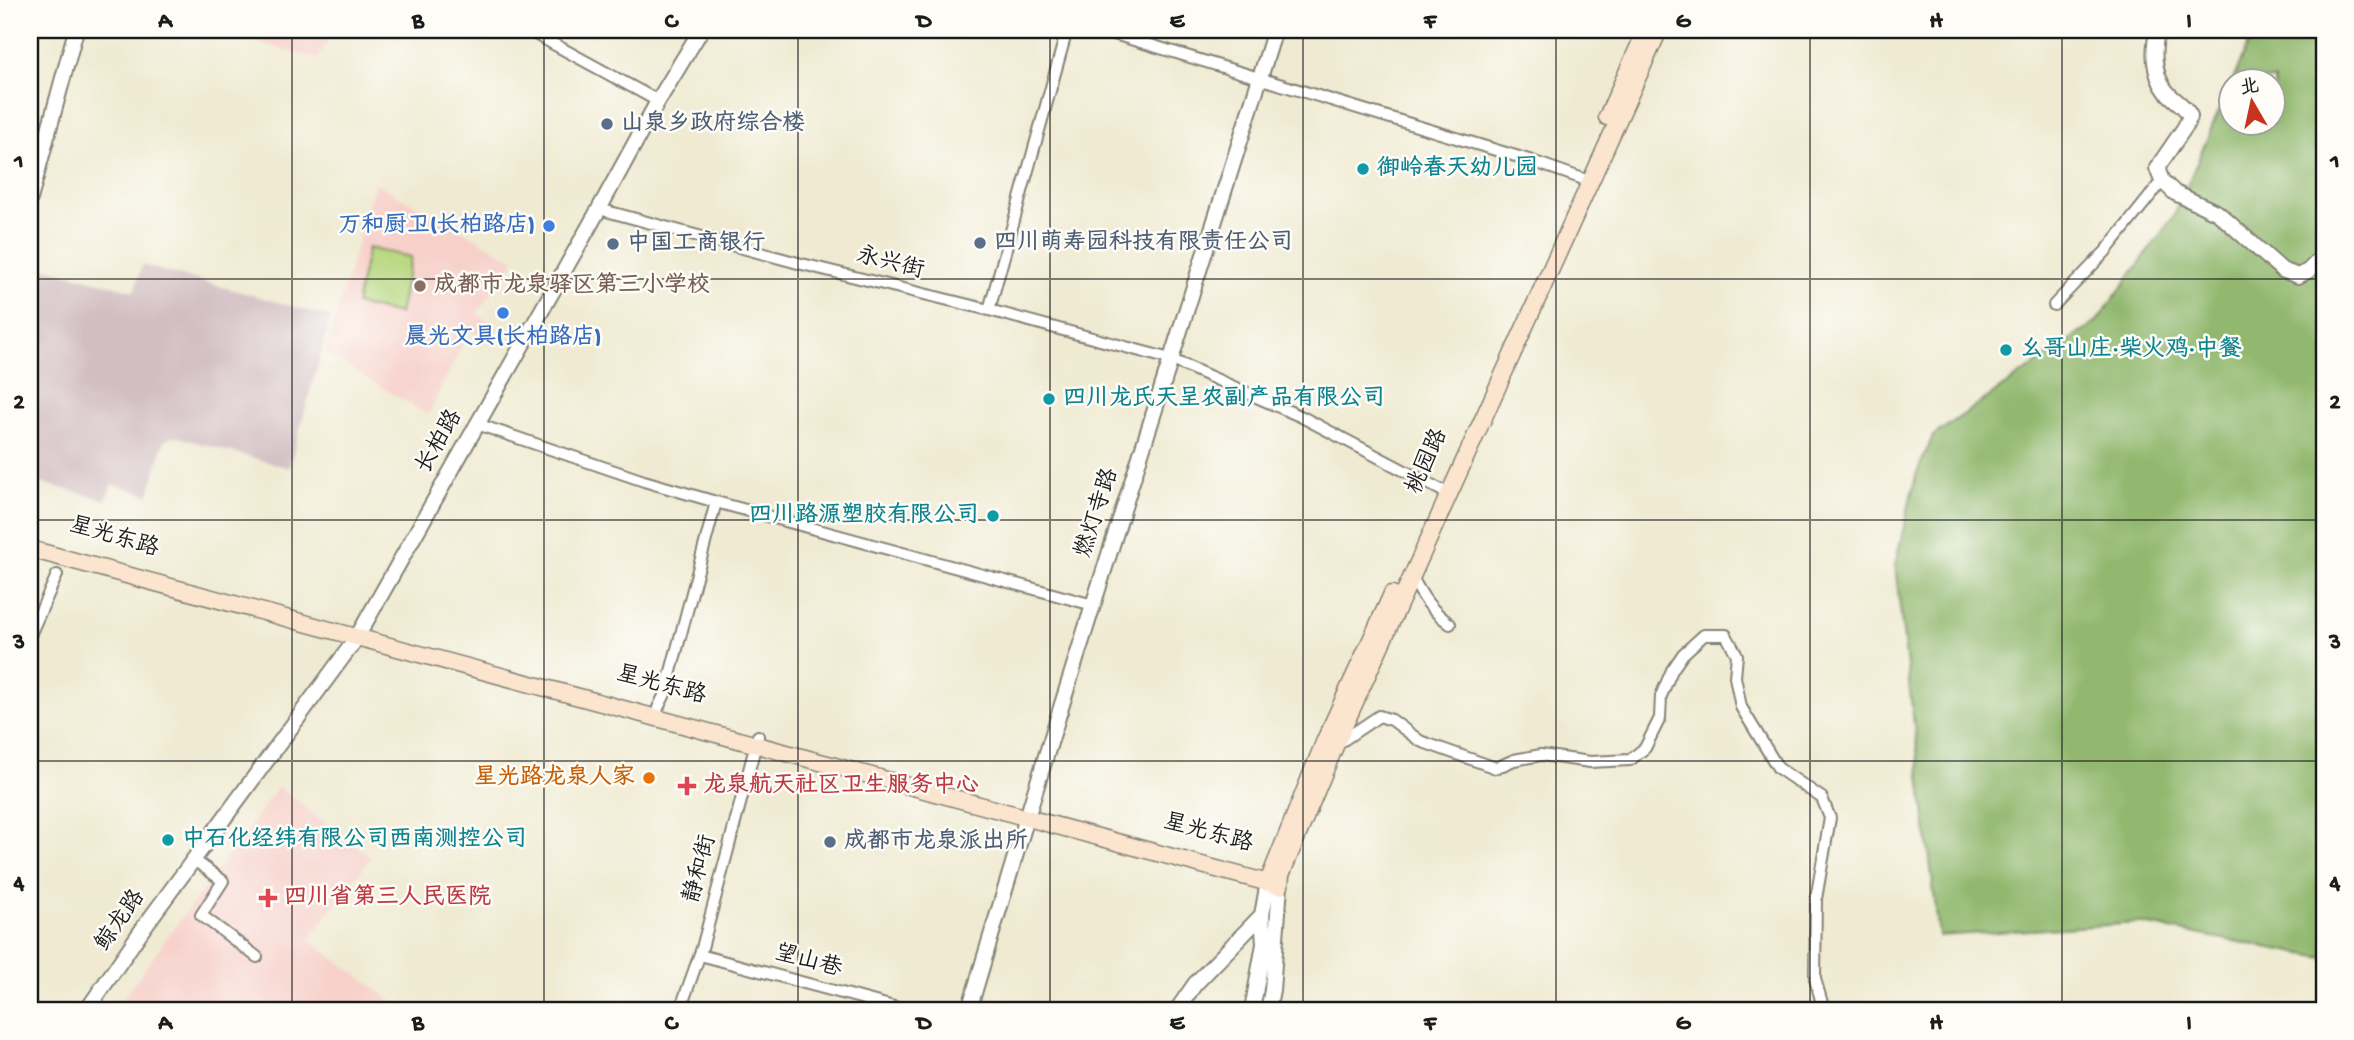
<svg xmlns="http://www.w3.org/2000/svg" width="2354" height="1040" font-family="'Gochi Hand','LXGW WenKai TC',sans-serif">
	<rect width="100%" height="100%" fill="#fdfcf7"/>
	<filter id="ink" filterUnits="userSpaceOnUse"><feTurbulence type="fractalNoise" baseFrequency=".0143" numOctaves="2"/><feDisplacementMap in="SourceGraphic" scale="14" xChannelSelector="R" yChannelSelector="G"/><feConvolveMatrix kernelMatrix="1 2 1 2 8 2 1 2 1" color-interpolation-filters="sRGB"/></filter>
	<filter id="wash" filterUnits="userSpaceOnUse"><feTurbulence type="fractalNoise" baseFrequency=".00686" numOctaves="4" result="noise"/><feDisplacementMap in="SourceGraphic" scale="28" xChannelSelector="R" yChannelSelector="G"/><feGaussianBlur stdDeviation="1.57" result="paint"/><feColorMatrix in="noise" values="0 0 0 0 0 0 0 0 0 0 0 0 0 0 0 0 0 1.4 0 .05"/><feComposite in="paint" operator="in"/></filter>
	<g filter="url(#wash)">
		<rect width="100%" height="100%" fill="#efead1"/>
		<path fill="#f7d0ca" d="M 215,30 L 334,30 L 318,59 Z
			M 375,183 L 515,260 L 477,313 L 494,326 L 487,339 L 469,331 L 428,415 L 325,353 Z
			M 278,787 L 371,857 L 309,940 L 405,1010 L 114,1010 Z"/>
		<path fill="#d2bec2" d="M 31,264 L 134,291 L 142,265 L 331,317 L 289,468 L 174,436 L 164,441 L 149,495 L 112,484 L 106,500 L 30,480 Z"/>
		<path fill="#b7d880" stroke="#6a7a4e" stroke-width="2" d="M 368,248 L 411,257 L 399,314 L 356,304 Z"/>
		<path fill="#91b86e" stroke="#566a45" stroke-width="2" d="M 2254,30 L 2324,30 L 2324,958 L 2138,923 L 1939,936 L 1895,565 L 1916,475 L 1933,436 L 2097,321 L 2174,216 L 2231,83 L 2232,122 L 2274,122 L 2274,80 L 2233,80 Z"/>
	</g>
	<g filter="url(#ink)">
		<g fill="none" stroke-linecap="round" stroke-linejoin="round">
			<defs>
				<path id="minor" d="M 528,30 L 658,101
					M 1101,30 L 1532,161 L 1589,181
					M 599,209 L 798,263 L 989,310 L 1170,359 L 1302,417 L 1441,490 L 1451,492
					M 2054,305 L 2106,251 L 2162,181
					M 989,310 L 1067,30
					M 477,424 L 644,481 L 716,502 L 1093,605
					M 1412,577 C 1423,598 1430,609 1450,624
					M 30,635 L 57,575
					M 658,708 L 665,694 L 716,502
					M 1339,743 L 1379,716 L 1392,720 L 1420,741 L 1496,768 L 1514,760 L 1541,755 L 1590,762 L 1630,760 L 1645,748 L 1660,718 L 1661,696 L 1672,670 L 1683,654 L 1704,635 L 1726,635 L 1737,655 L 1735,677 L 1741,707 L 1778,768 L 1822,798 L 1830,818 L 1816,899 L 1815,979 L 1824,1010
					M 194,860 L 223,881 L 201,915 L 257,957
					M 700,955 L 905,1010
					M 680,1010 L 702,948 L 758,736"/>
				<path id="tertiary" d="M 2158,30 C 2152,49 2153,74 2166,91 C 2174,101 2185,105 2190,116 L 2185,127 L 2157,168 L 2162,181 L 2175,193 L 2218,213 L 2282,270 L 2298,276 L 2308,271 L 2324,255
					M 30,199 L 76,30
					M 87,1010 L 144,927 L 356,639 L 599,209 L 658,101 L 701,30
					M 969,1010 C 1066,682 1173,356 1275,30
					M 1177,1010 L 1195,984 L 1262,915
					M 1252,1010 L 1264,944 L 1262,915 L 1268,882
					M 1268,1010 L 1272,990 L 1280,886"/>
				<path id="secondary" d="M 1607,117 L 1646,30
					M 30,549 L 1280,886 L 1281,875 L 1336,744 L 1659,30
					M 1268,882 L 1325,740 L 1392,594"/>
			</defs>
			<use href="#minor" stroke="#868376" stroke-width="14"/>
			<use href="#tertiary" stroke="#868376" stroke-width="18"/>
			<use href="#secondary" stroke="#868376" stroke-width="19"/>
			<use href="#minor" stroke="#fff" stroke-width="10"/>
			<use href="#tertiary" stroke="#fff" stroke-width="14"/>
			<use href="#secondary" stroke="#fbe5cf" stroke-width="16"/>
		</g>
	</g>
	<path fill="none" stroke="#1c1c1c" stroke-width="2" stroke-opacity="0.55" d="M 292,30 L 292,1010M 544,30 L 544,1010M 798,30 L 798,1010M 1050,30 L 1050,1010M 1303,30 L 1303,1010M 1556,30 L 1556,1010M 1810,30 L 1810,1010M 2062,30 L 2062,1010M 30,279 L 2324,279M 30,520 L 2324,520M 30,761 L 2324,761"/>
	<g fill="#5c6f8a" stroke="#fdfcf7" stroke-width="2.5">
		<circle cx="607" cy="124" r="7"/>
		<circle cx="980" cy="243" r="7"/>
		<circle cx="613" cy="244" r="7"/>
		<circle cx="830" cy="842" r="7"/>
	</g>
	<g fill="#0f9aa8" stroke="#fdfcf7" stroke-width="2.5">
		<circle cx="1363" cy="169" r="7"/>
		<circle cx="2006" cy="350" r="7"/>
		<circle cx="1049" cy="399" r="7"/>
		<circle cx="993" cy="516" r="7"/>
		<circle cx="168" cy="840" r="7"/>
	</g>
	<g fill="#3f7fe0" stroke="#fdfcf7" stroke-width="2.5">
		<circle cx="549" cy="226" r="7"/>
		<circle cx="503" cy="313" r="7"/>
	</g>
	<circle fill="#8d6e63" stroke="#fdfcf7" stroke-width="2.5" cx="420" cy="286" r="7"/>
	<circle fill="#e8710a" stroke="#fdfcf7" stroke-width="2.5" cx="649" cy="778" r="7"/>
	<g fill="#e0444e" stroke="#fdfcf7" stroke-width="2.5">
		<path d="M683.5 775.5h7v7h7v7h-7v7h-7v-7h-7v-7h7z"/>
		<path d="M264.5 887.5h7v7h7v7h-7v7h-7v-7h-7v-7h7z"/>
	</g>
	<g text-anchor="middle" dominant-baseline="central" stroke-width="5" stroke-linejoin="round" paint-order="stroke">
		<g font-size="23" font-weight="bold" fill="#4e5e75" stroke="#fdfcf7" text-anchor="start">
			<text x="621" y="124">山泉乡政府综合楼</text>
			<text x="994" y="243">四川萌寿园科技有限责任公司</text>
			<text x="627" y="244">中国工商银行</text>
			<text x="844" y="842">成都市龙泉派出所</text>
		</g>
		<g font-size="23" font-weight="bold" fill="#0d838f" stroke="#fdfcf7" text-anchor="start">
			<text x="1377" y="169">御岭春天幼儿园</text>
			<text x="2020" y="350">幺哥山庄·柴火鸡·中餐</text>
			<text x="1063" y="399">四川龙氏天呈农副产品有限公司</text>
			<text x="979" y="516" text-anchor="end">四川路源塑胶有限公司</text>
			<text x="182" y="840">中石化经纬有限公司西南测控公司</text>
		</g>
		<g font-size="23" font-weight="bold" fill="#366cbe" stroke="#fdfcf7" text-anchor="end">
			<text x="535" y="226">万和厨卫(长柏路店)</text>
			<text x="503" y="338" text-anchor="middle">晨光文具(长柏路店)</text>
		</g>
		<g font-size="23" fill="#1c1c1c" stroke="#fdfcf7">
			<text transform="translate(890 264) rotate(14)">永兴街</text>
			<text transform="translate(440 442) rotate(-60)">长柏路</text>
			<text transform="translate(1428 462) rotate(-66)">桃园路</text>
			<text transform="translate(1098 513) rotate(-72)">燃灯寺路</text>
			<text transform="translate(114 538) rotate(16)">星光东路</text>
			<text transform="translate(661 686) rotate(15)">星光东路</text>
			<text transform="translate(1208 834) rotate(15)">星光东路</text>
			<text transform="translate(701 869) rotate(-75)">静和街</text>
			<text transform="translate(121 921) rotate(-55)">鲸龙路</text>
			<text transform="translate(808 962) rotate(15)">望山巷</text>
		</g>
		<g font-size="23" font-weight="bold" fill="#785e54" stroke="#fdfcf7" text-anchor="start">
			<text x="434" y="286">成都市龙泉驿区第三小学校</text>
		</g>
		<g font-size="23" font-weight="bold" fill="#c56008" stroke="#fdfcf7" text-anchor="end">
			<text x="635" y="778">星光路龙泉人家</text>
		</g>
		<g font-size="23" font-weight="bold" fill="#be3a42" stroke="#fdfcf7" text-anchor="start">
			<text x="703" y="786">龙泉航天社区卫生服务中心</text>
			<text x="284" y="898">四川省第三人民医院</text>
		</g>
	</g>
	<rect width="2354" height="1040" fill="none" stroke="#fdfcf7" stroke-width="77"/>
	<g transform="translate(2252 102) rotate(351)"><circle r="33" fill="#fdfcf7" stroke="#a3a29f" stroke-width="2"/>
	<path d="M0-5L12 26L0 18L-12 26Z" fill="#c8321e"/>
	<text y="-10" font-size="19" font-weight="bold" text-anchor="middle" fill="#1c1c1c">北</text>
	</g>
	<rect x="38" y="38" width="2278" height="964" fill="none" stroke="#1c1c1c" stroke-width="2.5"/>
	<g font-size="23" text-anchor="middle" font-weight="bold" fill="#1c1c1c">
		<text x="165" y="27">A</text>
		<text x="418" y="27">B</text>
		<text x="671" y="27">C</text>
		<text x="924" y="27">D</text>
		<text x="1177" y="27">E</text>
		<text x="1430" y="27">F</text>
		<text x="1683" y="27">G</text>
		<text x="1936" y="27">H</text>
		<text x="2189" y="27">I</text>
		<text x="19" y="167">1</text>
		<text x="2335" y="167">1</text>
		<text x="19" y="408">2</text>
		<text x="2335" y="408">2</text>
		<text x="19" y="648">3</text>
		<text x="2335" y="648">3</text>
		<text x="19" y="889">4</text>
		<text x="2335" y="889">4</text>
		<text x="165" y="1029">A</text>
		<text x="418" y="1029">B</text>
		<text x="671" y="1029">C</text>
		<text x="924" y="1029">D</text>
		<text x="1177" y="1029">E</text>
		<text x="1430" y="1029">F</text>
		<text x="1683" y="1029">G</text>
		<text x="1936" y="1029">H</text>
		<text x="2189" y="1029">I</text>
	</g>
</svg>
